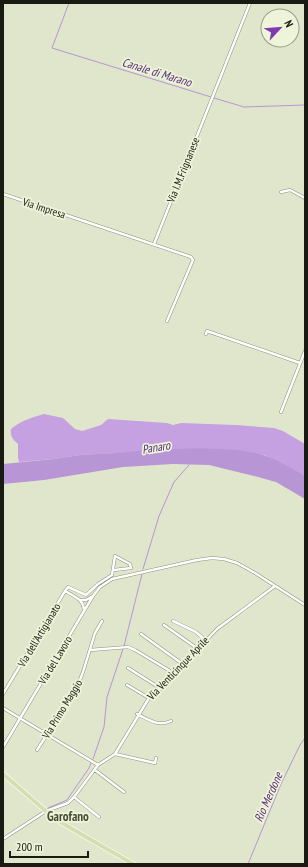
<svg xmlns="http://www.w3.org/2000/svg" width="308" height="867" font-family="'PT Sans Narrow',sans-serif">
	<rect width="100%" height="100%" fill="#e0e6cc"/>
	<path fill="#c5a1e1" d="M 44,414 L 63,418 L 75,429 L 82,431 L 101,425 L 108,419 L 167,423 L 173,425 L 181,423 L 235,425 L 274,428 L 283,431 L 305,444 L 305,476 L 289,467 L 264,455 L 237,451 L 199,449 L 80,455 L 54,459 L 19,462 L 18,458 L 18,444 C 12,439 10,436 11,429 C 20,421 33,417 44,414 Z"/>
	<path fill="#b895d4" d="M 161,449 C 194,449 231,446 263,455 C 278,460 292,468 305,476 L 305,499 L 276,482 L 258,477 L 209,465 L 173,464 L 123,467 L 44,480 L 3,484 L 3,464 L 54,459 L 80,455 L 116,453 Z"/>
	<g fill="none" stroke-linecap="round" stroke-linejoin="round">
		<path stroke="#b895d4" stroke-width="1" d="M 69,3 L 52,48 L 211,97
			M 214,98 L 244,107 L 305,105
			M 143,569 L 159,516 L 174,482 L 189,465
			M 124,646 L 142,574
			M 93,759 L 104,727 L 107,697 L 123,649
			M 48,808 L 67,800 L 89,768 L 91,763
			M 248,864 L 281,784 L 300,745 L 305,738"/>
		<defs>
			<path id="street" d="M 281,192 L 290,190 L 305,198
				M 3,194 L 191,257 L 193,260 L 167,321
				M 154,244 L 250,3
				M 206,334 L 207,331 L 300,363
				M 281,412 L 305,351
				M 65,591 L 68,587 L 86,595 L 98,584 L 112,575 L 115,556 L 130,564 L 131,568 L 114,570
				M 81,600 L 86,600 L 93,596
				M 173,621 L 196,632 L 206,641
				M 164,625 L 198,649
				M 141,634 L 184,665
				M 90,650 L 128,647 L 135,650 L 175,674
				M 128,668 L 160,688
				M 127,685 L 149,698
				M 3,694 L 65,591 C 74,596 83,599 84,610
				M 3,708 L 98,765
				M 137,714 C 149,720 159,727 171,721
				M 3,747 L 93,596 L 100,587 L 112,579 L 197,560 L 212,558 L 224,559 L 237,563 L 255,573 L 305,605
				M 37,750 L 76,690 L 83,672 L 95,633 L 102,621
				M 115,754 L 155,763 L 156,758
				M 95,770 L 124,792
				M 74,797 L 99,817
				M 3,839 L 46,811 L 68,803 L 74,797 L 98,765 L 115,754 L 149,698 L 167,683 L 198,649 L 217,629 L 275,586"/>
			<path id="primary" d="M 3,774 L 55,819 L 133,864"/>
		</defs>
		<use href="#street" stroke="#8c927a" stroke-width="3.5"/>
		<use href="#primary" stroke="#fff" stroke-width="5"/>
		<use href="#street" stroke="#fff" stroke-width="2.5"/>
		<use href="#primary" stroke="#d4deaf" stroke-width="4"/>
	</g>
	<g text-anchor="middle" dominant-baseline="central" stroke-width="3.5" stroke-linejoin="round" paint-order="stroke">
		<g font-size="11" fill="#191b12" stroke="#edf4d9">
			<text transform="translate(183 170) rotate(-68)">Via I.M.Frignanese</text>
			<text transform="translate(44 208) rotate(18)">Via Impresa</text>
			<text transform="translate(39 635) rotate(-59)">Via dell'Artigianato</text>
			<text transform="translate(55 660) rotate(-59)">Via del Lavoro</text>
			<text transform="translate(178 668) rotate(-46)">Via Venticinque Aprile</text>
			<text transform="translate(62 709) rotate(-59)">Via Primo Maggio</text>
		</g>
		<g font-size="12" font-style="italic" fill="#592c76" stroke="#edf4d9">
			<text transform="translate(157 72) rotate(17)">Canale di Marano</text>
			<text transform="translate(156 447) rotate(-9)">Panaro</text>
			<text transform="translate(268 797) rotate(-66)">Rio Merdone</text>
		</g>
		<g font-size="13" font-weight="bold" fill="#474c36" stroke="#edf4d9">
			<text x="68" y="816">Garofano</text>
		</g>
	</g>
	<rect width="308" height="867" fill="none" stroke="#191b12" stroke-width="8"/>
	<g transform="translate(280 28) rotate(64)"><circle r="19" fill="#edf4d9" stroke="#989d89"/>
	<path d="M0-3L7 15L0 10L-7 15Z" fill="#823bae"/>
	<text y="-6" font-size="11" font-weight="bold" text-anchor="middle" fill="#191b12">N</text>
	</g>
	<path d="M10 851v6h78v-6" fill="none" stroke="#191b12" stroke-width="2"/>
	<text x="16" y="851" font-size="12" fill="#191b12" stroke="#edf4d9" stroke-width="3" paint-order="stroke">200 m</text>
</svg>
